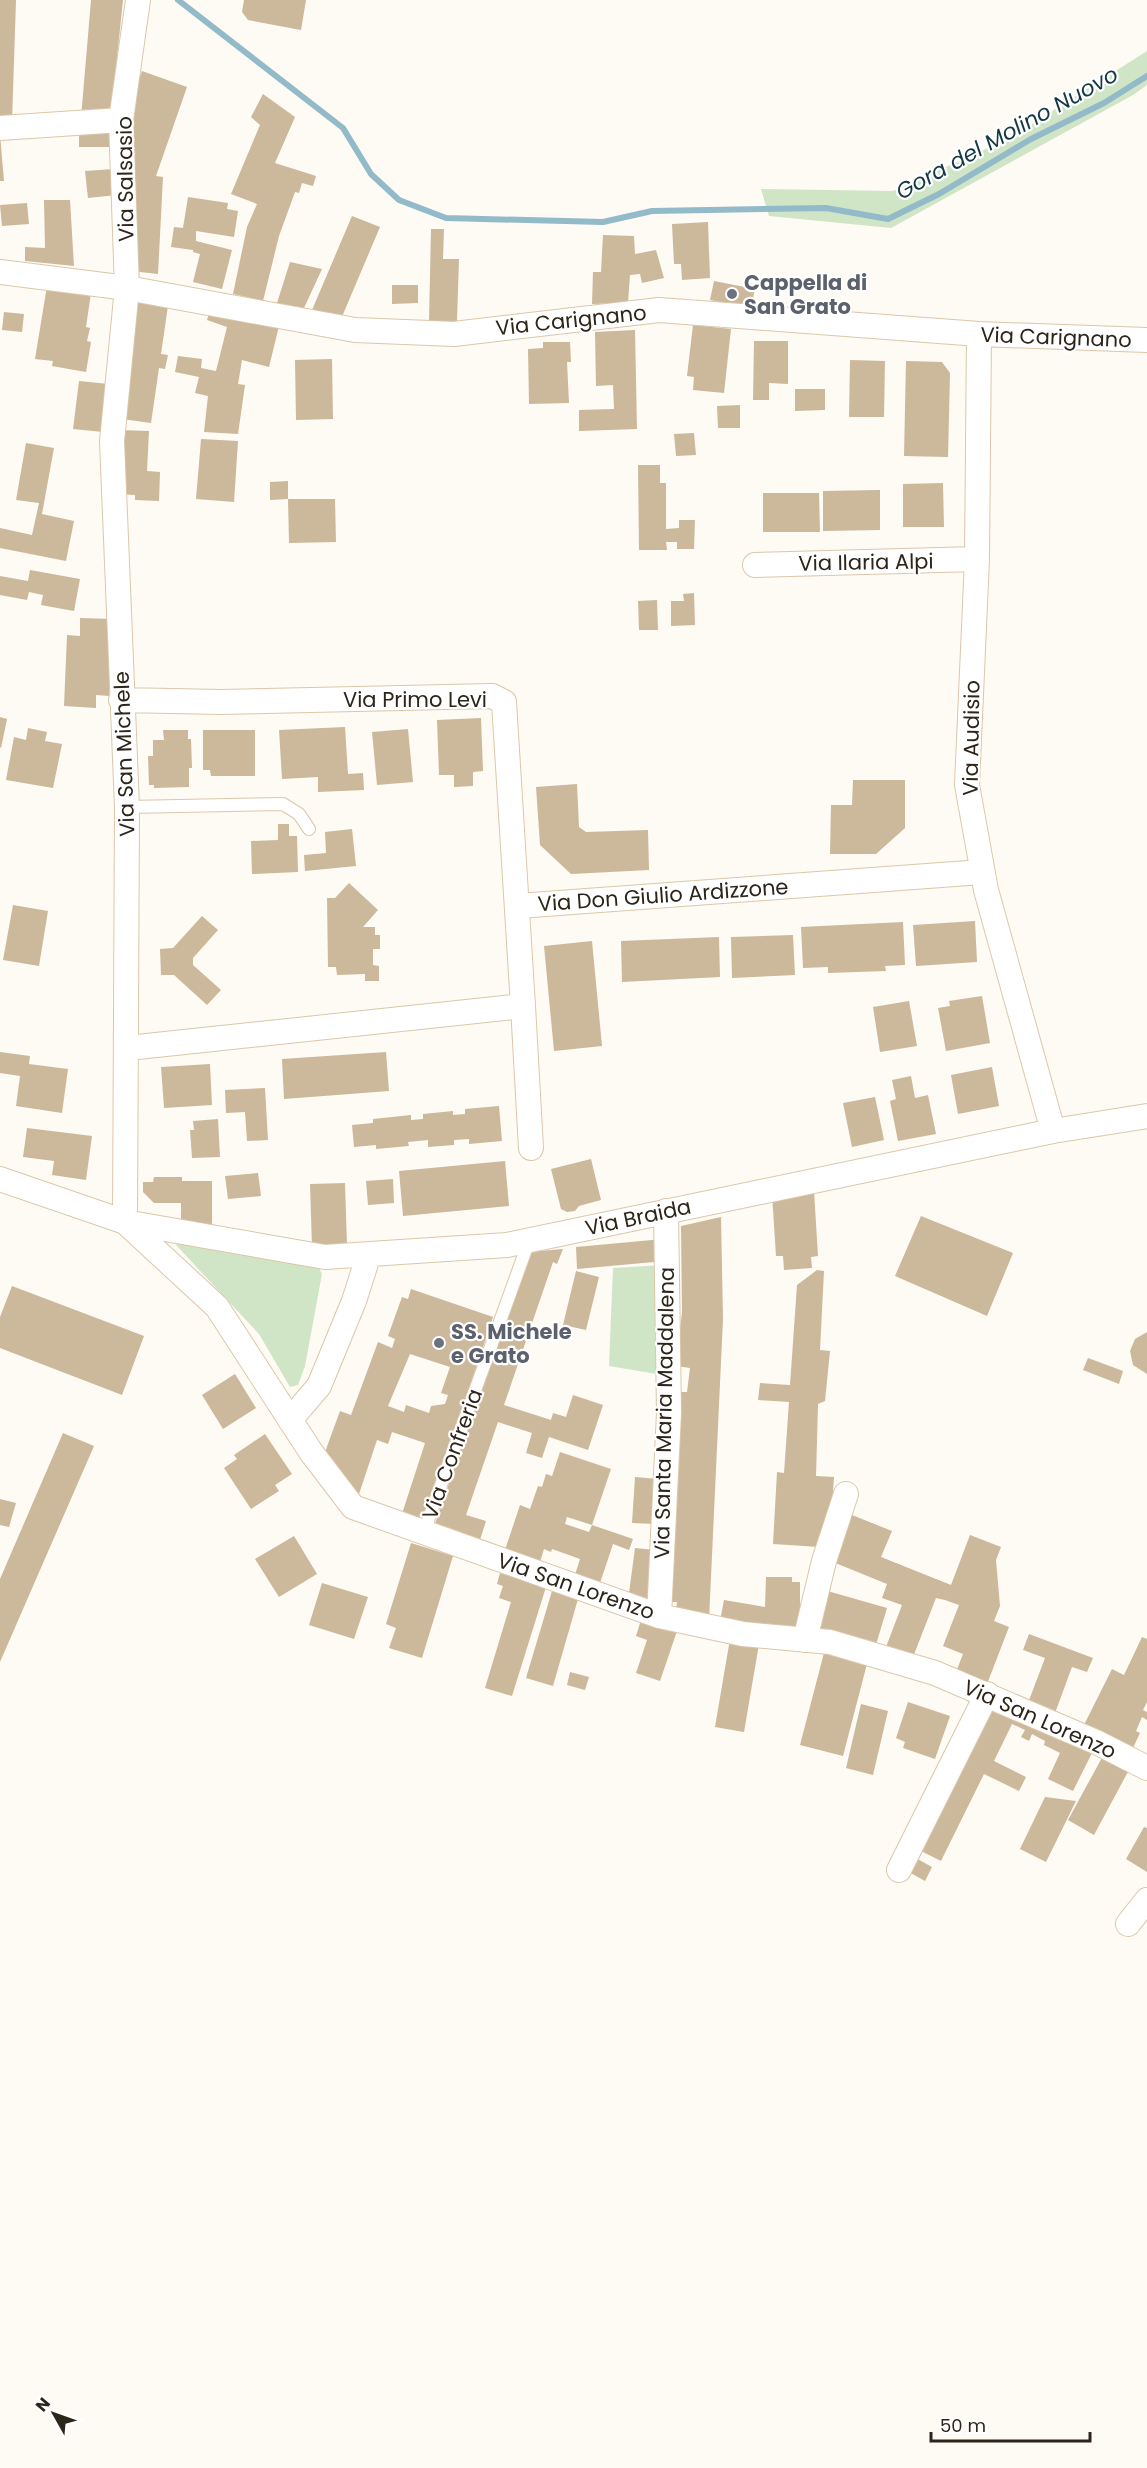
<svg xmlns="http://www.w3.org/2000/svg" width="1147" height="2468" font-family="Poppins,sans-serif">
	<rect width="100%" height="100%" fill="#fefaf4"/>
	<path fill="#d0e5c6" d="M 1147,51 L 1147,85 L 1133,95 L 891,228 L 769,216 L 761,189 L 893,191 L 1010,138 Z
		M 183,1237 L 316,1262 L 322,1274 L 305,1366 L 298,1385 L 290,1387 L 259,1334 L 176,1245 Z
		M 663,1265 L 663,1375 L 609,1366 L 613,1268 Z"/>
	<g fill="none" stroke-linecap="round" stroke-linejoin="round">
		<path stroke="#92bac9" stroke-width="6" d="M 178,0 L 343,128 L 371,174 L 399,200 L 446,218 L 603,222 L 652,211 L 826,208 L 888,219 L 939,194 L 1031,139 L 1104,103 L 1147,76"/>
	</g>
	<path fill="#ccb89a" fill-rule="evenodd" d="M 0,0 L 16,0 L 12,122 L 0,122 Z
		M 91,0 L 123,0 L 111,116 L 81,118 Z
		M 244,0 L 306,0 L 301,30 L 248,20 L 242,12 Z
		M 142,71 L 187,87 L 156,176 L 163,177 L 158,274 L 131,271 L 124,122 Z
		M 263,94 L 295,117 L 275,163 L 316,176 L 313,186 L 302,183 L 299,193 L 295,192 L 279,236 L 263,301 L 233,294 L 247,227 L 257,204 L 231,194 L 260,125 L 251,117 Z
		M 113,128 L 113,147 L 79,147 L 79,129 Z
		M 0,135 L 4,181 L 0,181 Z
		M 114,169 L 116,195 L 88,198 L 85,171 Z
		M 188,197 L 228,203 L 227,209 L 238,211 L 234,237 L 196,231 L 196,241 L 232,250 L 222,289 L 193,282 L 200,254 L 193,252 L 193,250 L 171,247 L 174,227 L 183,228 Z
		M 44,200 L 70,200 L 74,266 L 25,261 L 25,247 L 45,248 Z
		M 27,203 L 29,224 L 2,226 L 0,205 Z
		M 352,216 L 380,227 L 341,319 L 312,310 Z
		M 708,222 L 710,278 L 682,280 L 681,264 L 674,264 L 672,224 Z
		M 431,229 L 444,229 L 443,259 L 459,259 L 457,321 L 429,321 Z
		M 603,235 L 634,236 L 635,254 L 656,250 L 664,278 L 642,283 L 640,274 L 630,275 L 628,303 L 592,304 L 593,272 L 601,272 Z
		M 290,262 L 322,269 L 304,308 L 277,303 Z
		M 714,281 L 755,289 L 751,308 L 710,300 Z
		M 392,285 L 418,285 L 418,303 L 392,304 Z
		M 47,286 L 91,293 L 86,327 L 90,328 L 87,341 L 91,342 L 86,372 L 52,366 L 53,361 L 35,359 Z
		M 139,295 L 169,299 L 161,354 L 168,355 L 165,369 L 159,368 L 151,423 L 122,419 Z
		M 211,307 L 279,326 L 269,367 L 242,360 L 238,384 L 245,385 L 238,434 L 204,432 L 208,396 L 195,393 L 199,377 L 175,372 L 178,356 L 202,359 L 201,368 L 216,371 L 227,327 L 207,320 Z
		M 4,312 L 24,314 L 22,332 L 2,330 Z
		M 693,325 L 731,329 L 724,393 L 693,390 L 694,377 L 687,376 Z
		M 635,330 L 637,429 L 579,431 L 579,410 L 614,409 L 613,385 L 596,386 L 595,332 Z
		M 754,341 L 788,341 L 788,384 L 769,383 L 769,400 L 753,400 Z
		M 543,342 L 570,342 L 571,362 L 567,362 L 569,403 L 529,404 L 528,349 L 543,348 Z
		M 332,359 L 333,419 L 296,420 L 295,360 Z
		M 850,360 L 885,361 L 884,417 L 849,417 Z
		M 906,361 L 942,362 L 950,373 L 948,457 L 904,456 Z
		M 79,381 L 109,384 L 103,432 L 73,429 Z
		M 795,389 L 825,389 L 825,410 L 795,411 Z
		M 740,405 L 740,428 L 718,428 L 717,406 Z
		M 118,430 L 149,431 L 147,471 L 160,472 L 159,501 L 135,500 L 135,495 L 115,494 Z
		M 694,433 L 696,455 L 676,456 L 674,434 Z
		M 201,439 L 238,441 L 234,502 L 196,499 Z
		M 26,443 L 54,448 L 42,514 L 74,521 L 66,561 L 0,548 L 0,528 L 32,535 L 39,503 L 16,500 Z
		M 638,465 L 660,465 L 660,483 L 666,483 L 666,529 L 679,528 L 679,520 L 695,520 L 694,549 L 677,549 L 677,542 L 666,542 L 667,550 L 639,550 Z
		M 288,481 L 288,499 L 270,500 L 270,482 Z
		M 943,483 L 944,527 L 903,527 L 903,484 Z
		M 880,490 L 880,530 L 823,531 L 823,491 Z
		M 763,493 L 819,493 L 820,532 L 763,532 Z
		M 288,499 L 335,499 L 336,542 L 289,543 Z
		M 30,570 L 80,579 L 74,611 L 41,605 L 43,595 L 29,592 L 27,600 L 0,595 L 0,576 L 28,581 Z
		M 694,593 L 695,625 L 671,626 L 671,601 L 684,601 L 683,594 Z
		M 657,600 L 658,630 L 639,630 L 638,601 Z
		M 80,618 L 113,619 L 109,696 L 96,695 L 96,708 L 64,706 L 67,635 L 80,636 Z
		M 0,717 L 7,719 L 1,748 L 0,747 Z
		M 481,718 L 483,771 L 473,772 L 473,786 L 454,787 L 454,775 L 439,775 L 437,720 Z
		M 345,727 L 348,774 L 363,773 L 364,790 L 318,792 L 318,777 L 282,779 L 279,730 Z
		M 28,728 L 47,732 L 45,741 L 62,744 L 53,788 L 6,780 L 14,737 L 26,740 Z
		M 408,729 L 413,782 L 377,785 L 372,732 Z
		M 163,730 L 188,730 L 188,739 L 191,739 L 192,768 L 189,768 L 189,787 L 154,788 L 154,785 L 149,785 L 148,756 L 153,756 L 153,740 L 164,740 Z
		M 203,730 L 255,730 L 255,776 L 211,776 L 210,770 L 203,770 Z
		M 853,780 L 905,780 L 905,828 L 876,854 L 830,854 L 831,805 L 852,805 Z
		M 577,784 L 579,827 L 586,832 L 648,830 L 649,870 L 571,874 L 540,845 L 536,787 Z
		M 278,824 L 289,824 L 289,836 L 297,836 L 298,872 L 252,874 L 251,841 L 278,840 Z
		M 352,829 L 356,866 L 305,871 L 304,855 L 326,853 L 325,832 Z
		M 349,883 L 378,910 L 363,927 L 375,927 L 375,935 L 380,935 L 380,949 L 373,949 L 373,965 L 379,966 L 379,981 L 365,981 L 365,974 L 337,975 L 336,967 L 328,967 L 327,898 L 335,898 Z
		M 13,905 L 48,911 L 39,966 L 3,960 Z
		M 202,916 L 218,930 L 193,958 L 193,965 L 221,990 L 207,1005 L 174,975 L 161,975 L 160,949 L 173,948 Z
		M 975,921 L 977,962 L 916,966 L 913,925 Z
		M 903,922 L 905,965 L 885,966 L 886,971 L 828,973 L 828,967 L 803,968 L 801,927 Z
		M 793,935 L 795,975 L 732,978 L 731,937 Z
		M 719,937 L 720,977 L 622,982 L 621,941 Z
		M 592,941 L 602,1046 L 554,1051 L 544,946 Z
		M 982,996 L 990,1043 L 946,1051 L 938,1008 L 950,1006 L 949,1001 Z
		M 909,1001 L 917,1046 L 880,1052 L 873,1007 Z
		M 0,1052 L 30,1056 L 29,1064 L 68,1069 L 62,1113 L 16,1106 L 20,1076 L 0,1073 Z
		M 386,1052 L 389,1091 L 284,1099 L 282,1059 Z
		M 210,1064 L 212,1105 L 164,1108 L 161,1067 Z
		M 992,1067 L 999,1106 L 958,1114 L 951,1075 Z
		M 911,1076 L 915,1098 L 928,1095 L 936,1134 L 898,1141 L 890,1101 L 896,1099 L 892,1080 Z
		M 265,1088 L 268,1140 L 247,1141 L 245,1112 L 226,1113 L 225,1090 Z
		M 875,1097 L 884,1140 L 852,1147 L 843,1103 Z
		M 499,1106 L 502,1141 L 469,1144 L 469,1139 L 454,1140 L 454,1145 L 428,1147 L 428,1140 L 408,1142 L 409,1146 L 376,1149 L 376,1145 L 354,1147 L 352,1125 L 373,1123 L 373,1119 L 411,1115 L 411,1120 L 423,1119 L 423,1114 L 453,1111 L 453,1115 L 465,1114 L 465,1109 Z
		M 218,1119 L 220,1157 L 192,1158 L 190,1130 L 194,1130 L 193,1121 Z
		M 27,1128 L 92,1136 L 86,1180 L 52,1175 L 54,1161 L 23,1157 Z
		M 591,1159 L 601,1200 L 579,1206 L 575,1211 L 567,1212 L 561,1209 L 551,1169 Z
		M 505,1161 L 509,1206 L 403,1216 L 399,1171 Z
		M 258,1173 L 261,1196 L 228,1199 L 225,1176 Z
		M 154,1177 L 182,1177 L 182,1181 L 212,1181 L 212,1225 L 181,1225 L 181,1203 L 154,1203 L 143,1192 L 143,1182 L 153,1182 Z
		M 393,1179 L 394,1203 L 368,1205 L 366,1181 Z
		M 345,1183 L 347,1246 L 312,1247 L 310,1184 Z
		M 814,1191 L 818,1256 L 811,1257 L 812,1268 L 784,1270 L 783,1256 L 776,1256 L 772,1194 Z
		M 921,1216 L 1013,1253 L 987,1316 L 895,1276 Z
		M 721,1217 L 723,1319 L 709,1620 L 675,1617 L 677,1602 L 664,1602 L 676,1392 L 687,1392 L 690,1368 L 676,1366 L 682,1312 L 681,1226 Z
		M 663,1239 L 665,1261 L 577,1269 L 576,1247 Z
		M 563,1249 L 557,1264 L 553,1262 L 504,1405 L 551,1420 L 553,1413 L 566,1417 L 573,1395 L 603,1405 L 588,1450 L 549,1437 L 542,1458 L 526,1453 L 532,1433 L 498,1422 L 466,1515 L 486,1521 L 478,1546 L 433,1530 L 528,1252 Z
		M 817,1270 L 824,1271 L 820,1350 L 830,1351 L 825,1401 L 818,1404 L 816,1476 L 834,1477 L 830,1534 L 820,1534 L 819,1547 L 773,1544 L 777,1472 L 784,1473 L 789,1402 L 758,1400 L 760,1383 L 790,1385 L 797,1285 Z
		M 576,1271 L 599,1277 L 586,1330 L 563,1325 Z
		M 12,1286 L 144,1336 L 122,1395 L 0,1348 L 0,1317 Z
		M 411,1289 L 493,1317 L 423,1527 L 400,1520 L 425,1443 L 392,1432 L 388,1444 L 377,1440 L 357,1500 L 321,1463 L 340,1411 L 351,1415 L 378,1342 L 392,1348 L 395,1339 L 388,1336 L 402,1297 L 408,1299 ZM 410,1354 L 450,1367 L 441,1393 L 448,1395 L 445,1404 L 431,1406 L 429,1413 L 406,1405 L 404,1412 L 388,1406 Z
		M 1147,1332 L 1147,1374 L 1133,1365 L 1130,1351 L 1135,1339 Z
		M 1088,1358 L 1123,1371 L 1119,1384 L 1083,1370 Z
		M 235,1374 L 256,1408 L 223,1429 L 202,1395 Z
		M 63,1433 L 94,1446 L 0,1662 L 0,1579 Z
		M 265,1434 L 292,1474 L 275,1485 L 279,1491 L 251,1509 L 224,1468 L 237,1459 L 234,1455 Z
		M 560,1452 L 611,1469 L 592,1525 L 633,1539 L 629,1550 L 613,1544 L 598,1589 L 573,1581 L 580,1559 L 552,1549 L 551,1552 L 544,1549 L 539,1565 L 504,1553 L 520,1505 L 530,1509 L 538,1486 L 542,1487 L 546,1474 L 552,1476 ZM 567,1517 L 592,1525 L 589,1532 L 565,1524 Z
		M 635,1477 L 658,1479 L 655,1524 L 632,1523 Z
		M 0,1499 L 16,1503 L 9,1527 L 0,1525 Z
		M 847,1513 L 892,1531 L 881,1557 L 951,1585 L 970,1535 L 1001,1547 L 996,1560 L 1000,1606 L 994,1621 L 1009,1627 L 987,1684 L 956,1672 L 963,1654 L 943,1646 L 959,1605 L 945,1600 L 936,1598 L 913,1657 L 886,1647 L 902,1605 L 882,1598 L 887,1584 L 828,1560 Z
		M 294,1536 L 317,1574 L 279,1597 L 255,1559 Z
		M 411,1543 L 453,1556 L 422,1658 L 389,1648 L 396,1628 L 386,1624 Z
		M 635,1548 L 655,1550 L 649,1600 L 629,1593 Z
		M 500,1573 L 546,1587 L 512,1696 L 485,1688 L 511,1602 L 499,1598 L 503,1586 L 497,1584 Z
		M 766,1577 L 792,1577 L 792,1582 L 800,1582 L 800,1630 L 720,1621 L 724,1600 L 765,1607 Z
		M 322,1583 L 368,1597 L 354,1639 L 309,1625 Z
		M 824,1590 L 887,1608 L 875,1648 L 813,1630 Z
		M 552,1591 L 578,1599 L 553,1686 L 526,1678 Z
		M 641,1620 L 677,1631 L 660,1681 L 636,1673 L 647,1640 L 636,1636 Z
		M 1029,1634 L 1093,1658 L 1087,1672 L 1072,1667 L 1055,1713 L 1028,1703 L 1045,1658 L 1023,1650 Z
		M 1142,1637 L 1147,1639 L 1147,1702 L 1143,1710 L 1147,1712 L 1147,1720 L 1142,1717 L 1136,1731 L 1140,1733 L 1131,1752 L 1082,1729 L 1112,1669 L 1124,1675 Z
		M 730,1639 L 759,1644 L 744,1732 L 715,1727 Z
		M 825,1649 L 868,1660 L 843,1756 L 800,1745 Z
		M 570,1672 L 589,1677 L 585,1690 L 567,1685 Z
		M 989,1699 L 1093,1751 L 1073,1791 L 1048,1779 L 1060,1753 L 1044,1745 L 1045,1741 L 1032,1734 L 1029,1741 L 1021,1737 L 1025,1730 L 1012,1724 L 994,1761 L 1026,1777 L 1019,1791 L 984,1774 L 941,1861 L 915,1848 Z
		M 908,1702 L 950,1716 L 935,1759 L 903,1748 L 905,1742 L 896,1738 Z
		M 861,1704 L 888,1711 L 873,1775 L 846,1768 Z
		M 1104,1754 L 1130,1768 L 1094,1835 L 1068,1820 Z
		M 1045,1797 L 1076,1801 L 1046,1862 L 1020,1849 Z
		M 1144,1827 L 1147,1828 L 1147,1872 L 1126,1859 Z
		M 914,1857 L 932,1867 L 925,1881 L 907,1871 Z"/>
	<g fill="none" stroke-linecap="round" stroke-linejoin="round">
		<defs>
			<path id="lane" d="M 127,807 L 283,804 L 299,814 L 309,829
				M 424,1532 L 529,1241"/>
			<path id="street" d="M 0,128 L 121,120
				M 0,272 L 127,288 L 355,330 L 454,334 L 659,310 L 979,334 L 1147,340
				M 979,334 L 977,559 L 967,785 L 986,890 L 1053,1131
				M 755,565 L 977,559
				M 121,700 L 221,702 L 492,696 L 504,702 L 523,1006 L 128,1048
				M 518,906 L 982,872
				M 523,1006 L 531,1148
				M 0,1179 L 125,1222 L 325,1257 L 507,1245 L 1053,1131 L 1147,1116
				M 125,1222 L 127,807 L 112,441 L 127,288 L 121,120 L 138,0
				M 125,1222 L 217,1307 L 311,1452 L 353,1507 L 659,1616 L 743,1634 L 830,1642 L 935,1673 L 1096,1742 L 1147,1768
				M 290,1420 L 319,1386 L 354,1301 L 369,1254
				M 659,1616 L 669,1413 L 666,1211
				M 805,1640 L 824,1561 L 846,1494
				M 899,1870 L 987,1694
				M 1128,1924 L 1147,1900"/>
		</defs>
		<use href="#lane" stroke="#dcc7a9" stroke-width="14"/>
		<use href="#street" stroke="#dcc7a9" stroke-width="26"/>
		<use href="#lane" stroke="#fff" stroke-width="12"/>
		<use href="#street" stroke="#fff" stroke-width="24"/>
	</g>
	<g fill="#6b7280" stroke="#fff" stroke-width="2">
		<circle cx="732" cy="294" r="6"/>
		<circle cx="439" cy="1343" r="6"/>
	</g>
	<g text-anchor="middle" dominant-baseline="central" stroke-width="4.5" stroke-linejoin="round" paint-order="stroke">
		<g font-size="21" fill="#2d251a" stroke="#fff">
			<text transform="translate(125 179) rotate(-91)">Via Salsasio</text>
			<text transform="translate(571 320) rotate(-6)">Via Carignano</text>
			<text transform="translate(1056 337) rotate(2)">Via Carignano</text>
			<text transform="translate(866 562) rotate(-1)">Via Ilaria Alpi</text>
			<text x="415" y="699">Via Primo Levi</text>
			<text transform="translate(971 738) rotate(-89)">Via Audisio</text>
			<text transform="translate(124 754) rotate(-92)">Via San Michele</text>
			<text transform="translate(663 895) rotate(-4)">Via Don Giulio Ardizzone</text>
			<text transform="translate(638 1217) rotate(-12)">Via Braida</text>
			<text transform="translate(664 1413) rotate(-89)">Via Santa Maria Maddalena</text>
			<text transform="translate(452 1454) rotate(-70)">Via Confreria</text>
			<text transform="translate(576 1586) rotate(19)">Via San Lorenzo</text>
			<text transform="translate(1040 1719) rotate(24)">Via San Lorenzo</text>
		</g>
		<g font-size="21" font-weight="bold" fill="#5b616d" stroke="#fff" text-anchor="start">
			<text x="744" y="282">Cappella di<tspan x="744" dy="24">San Grato</tspan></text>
			<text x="451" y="1331">SS. Michele<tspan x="451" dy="24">e Grato</tspan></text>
		</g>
		<g font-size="22" font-style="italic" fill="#133844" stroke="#fff">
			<text transform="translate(1007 133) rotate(-29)">Gora del Molino Nuovo</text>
		</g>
	</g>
	<g transform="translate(54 2414) rotate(310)" stroke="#ffffff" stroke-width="4.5" paint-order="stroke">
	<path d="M0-4.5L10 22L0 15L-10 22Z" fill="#2d251a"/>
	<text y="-9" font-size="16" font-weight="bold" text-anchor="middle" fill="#2d251a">N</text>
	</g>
	<path d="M931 2432v9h159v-9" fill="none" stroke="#2d251a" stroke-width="3"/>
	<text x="940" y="2432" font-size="18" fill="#2d251a" stroke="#ffffff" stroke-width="4.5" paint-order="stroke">50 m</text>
</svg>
